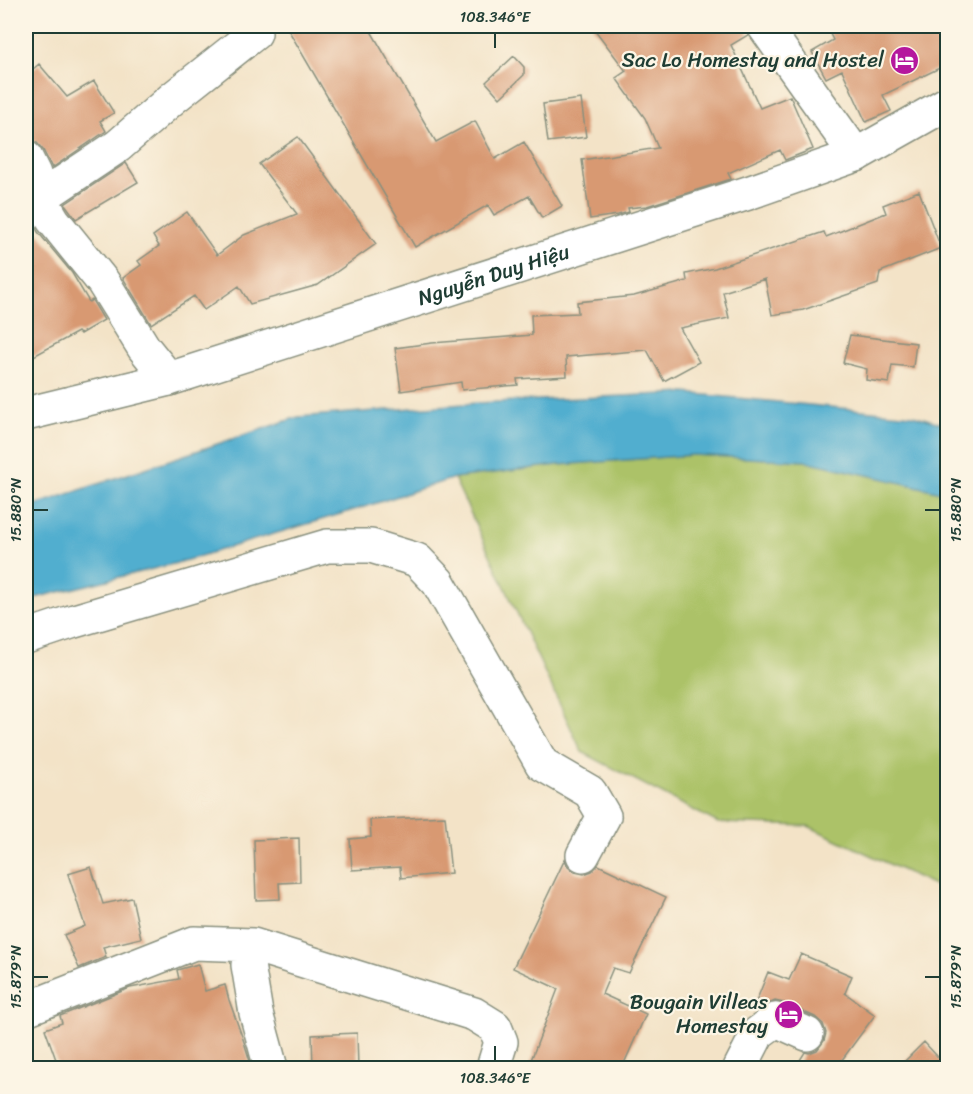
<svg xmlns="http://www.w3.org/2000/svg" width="973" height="1094" font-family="Sriracha,sans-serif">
	<rect width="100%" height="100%" fill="#fcf5e5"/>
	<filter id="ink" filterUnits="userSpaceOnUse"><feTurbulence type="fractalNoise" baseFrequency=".0167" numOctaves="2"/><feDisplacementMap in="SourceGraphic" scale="12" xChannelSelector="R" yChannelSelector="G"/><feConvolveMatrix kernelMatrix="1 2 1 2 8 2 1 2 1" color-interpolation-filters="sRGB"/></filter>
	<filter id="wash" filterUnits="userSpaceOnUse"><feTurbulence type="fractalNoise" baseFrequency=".008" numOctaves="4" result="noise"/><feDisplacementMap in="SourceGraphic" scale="24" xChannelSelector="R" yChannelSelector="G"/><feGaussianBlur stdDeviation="1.35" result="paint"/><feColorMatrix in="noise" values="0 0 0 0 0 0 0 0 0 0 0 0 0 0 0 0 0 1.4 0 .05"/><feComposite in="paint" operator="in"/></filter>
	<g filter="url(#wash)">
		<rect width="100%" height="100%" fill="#f3e3c7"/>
		<path fill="#acc267" stroke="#66804e" stroke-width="1.5" d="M 693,455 L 806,461 L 937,491 L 947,495 L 947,891 L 808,826 L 718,823 L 582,752 L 454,478 L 558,465 Z"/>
		<path fill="#51aecf" stroke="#387682" stroke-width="1.5" d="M 685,393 L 913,415 L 947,425 L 947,495 L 937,491 L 806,461 L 693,455 L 558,465 L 454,478 L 364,507 L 177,563 L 26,600 L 26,508 L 298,417 L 477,403 Z"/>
		<g id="blocks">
			<path fill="#d89972" d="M 286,26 L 368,26 L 436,142 L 475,121 L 495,159 L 524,142 L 562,206 L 542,218 L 529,196 L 494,215 L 488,205 L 415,247 Z
				M 592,26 L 746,26 L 748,35 L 731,45 L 760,108 L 790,96 L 813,149 L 785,160 L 780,150 L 728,173 L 731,179 L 647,206 L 628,208 L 629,212 L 618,215 L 590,219 L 582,160 L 658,148 L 645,118 L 616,78 L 626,71 Z
				M 826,26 L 948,26 L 948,64 L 883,95 L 891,111 L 866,122 L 842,70 L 826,78 L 812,52 L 833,40 Z
				M 514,56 L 524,67 L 524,75 L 500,98 L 486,82 Z
				M 39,64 L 67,97 L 94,81 L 114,113 L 100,121 L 106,131 L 52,168 L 43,150 L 37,143 L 32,141 L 26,130 L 26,75 Z
				M 581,99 L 586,137 L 548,142 L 543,104 Z
				M 298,137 L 376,244 L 318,285 L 250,304 L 239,286 L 204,310 L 194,296 L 151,324 L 123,278 L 141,265 L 138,261 L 159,246 L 153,236 L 187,212 L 217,255 L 244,235 L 297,214 L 259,164 Z
				M 126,163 L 138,182 L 76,219 L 65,204 Z
				M 919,191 L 941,248 L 880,272 L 878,284 L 803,310 L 772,315 L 765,279 L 723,292 L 729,318 L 680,328 L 699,362 L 664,381 L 647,350 L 566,357 L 567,376 L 517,379 L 518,385 L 462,390 L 461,382 L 401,391 L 395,348 L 432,343 L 532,335 L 531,315 L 578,313 L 577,302 L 634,296 L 687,281 L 686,274 L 715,268 L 824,232 L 826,237 L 886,213 L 883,205 Z
				M 26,210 L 38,232 L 72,273 L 89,302 L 92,300 L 104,320 L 80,334 L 78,332 L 32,357 L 26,345 Z
				M 850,335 L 916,343 L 913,367 L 892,365 L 889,383 L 866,380 L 867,369 L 843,363 Z
				M 445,816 L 451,873 L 401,878 L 400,867 L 352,870 L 350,839 L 371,837 L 370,820 Z
				M 299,838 L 300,882 L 279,883 L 280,899 L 256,900 L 254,840 Z
				M 565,859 L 567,865 L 575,872 L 584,874 L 592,871 L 598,865 L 666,897 L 629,973 L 613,968 L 602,994 L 646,1014 L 622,1068 L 528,1068 L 558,989 L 513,968 Z
				M 91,867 L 103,904 L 132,898 L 141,938 L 103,947 L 106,957 L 79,968 L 64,935 L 85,926 L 68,874 Z
				M 801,954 L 852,976 L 845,993 L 875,1015 L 836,1068 L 795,1068 L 805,1052 L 809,1053 L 817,1050 L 824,1041 L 826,1033 L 823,1024 L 815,1017 L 784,1003 L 775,1001 L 766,1005 L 759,1009 L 754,1007 L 768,972 L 789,980 Z
				M 198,964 L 205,991 L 225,985 L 229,1000 L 244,1042 L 252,1068 L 231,1068 L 228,1062 L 210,1068 L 59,1068 L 45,1029 L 62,1023 L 60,1016 L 130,988 L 179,979 L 177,970 Z
				M 357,1033 L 358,1068 L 313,1068 L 312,1035 Z
				M 924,1042 L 948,1068 L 898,1068 Z"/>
		</g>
	</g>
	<g filter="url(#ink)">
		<use href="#blocks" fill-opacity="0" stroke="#89907e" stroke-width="1.5"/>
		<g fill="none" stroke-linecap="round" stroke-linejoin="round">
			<defs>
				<path id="street" d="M 764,26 L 856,155
					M 26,158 L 34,174 L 40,198 L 53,220 L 103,282 L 144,348 L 169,379
					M 40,198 L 118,146 L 173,98 L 255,33
					M 26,637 L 71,622 L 327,546 L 371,546 L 417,560 L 438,582 L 542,764 L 590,792 L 604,816 L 583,855
					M 253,945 L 248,965 L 256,1013 L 271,1068
					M 26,1009 L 194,943 L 253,945 L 474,1014 L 495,1027 L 501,1042 L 493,1068
					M 740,1068 L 758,1033 L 776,1020 L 807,1034"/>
				<g id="secondary">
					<path id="s1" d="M 26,414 L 169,379 L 748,193 L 856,155 L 948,103"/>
				</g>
			</defs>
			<use href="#street" stroke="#89907e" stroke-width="36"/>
			<use href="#secondary" stroke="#89907e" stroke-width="36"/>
			<use href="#street" stroke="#fff" stroke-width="33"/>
			<use href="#secondary" stroke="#fff" stroke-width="33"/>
		</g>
	</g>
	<path fill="none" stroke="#1f3d34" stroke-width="2" d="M 495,33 L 495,48M 33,510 L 48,510M 925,510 L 940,510M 33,977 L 48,977M 925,977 L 940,977M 495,1046 L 495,1061"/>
	<defs>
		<symbol id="hotel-disc" viewBox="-11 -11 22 22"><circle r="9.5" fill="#b5179e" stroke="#fcf5e5"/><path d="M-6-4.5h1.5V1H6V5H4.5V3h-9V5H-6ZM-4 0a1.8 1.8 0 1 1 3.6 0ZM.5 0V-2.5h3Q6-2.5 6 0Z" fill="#fff"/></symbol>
	</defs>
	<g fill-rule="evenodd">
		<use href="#hotel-disc" x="888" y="44" width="33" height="33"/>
		<use href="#hotel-disc" x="772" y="998" width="33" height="33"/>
	</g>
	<g text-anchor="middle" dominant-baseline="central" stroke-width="4.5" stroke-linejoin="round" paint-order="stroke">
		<g font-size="21" fill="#1f3d34" stroke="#fcf5e5" text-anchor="end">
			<text x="884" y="60">Sac Lo Homestay and Hostel</text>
			<text x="768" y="1002">Bougain Villeas<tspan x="768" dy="24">Homestay</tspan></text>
		</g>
		<g font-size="21" fill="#1f3d34" stroke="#fcf5e5">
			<text stroke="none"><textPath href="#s1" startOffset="488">Nguyễn Duy Hiệu</textPath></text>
		</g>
	</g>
	<rect width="973" height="1094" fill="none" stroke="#fcf5e5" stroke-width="66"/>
	<rect x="33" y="33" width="907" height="1028" fill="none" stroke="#1f3d34" stroke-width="2"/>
	<g font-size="15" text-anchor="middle" fill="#1f3d34">
		<text x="495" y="22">108.346°E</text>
		<text transform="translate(16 510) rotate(-90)" y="5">15.880°N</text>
		<text transform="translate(956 510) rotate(-90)" y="5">15.880°N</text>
		<text transform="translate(16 977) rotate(-90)" y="5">15.879°N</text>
		<text transform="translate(956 977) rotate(-90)" y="5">15.879°N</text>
		<text x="495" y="1083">108.346°E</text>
	</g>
</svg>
